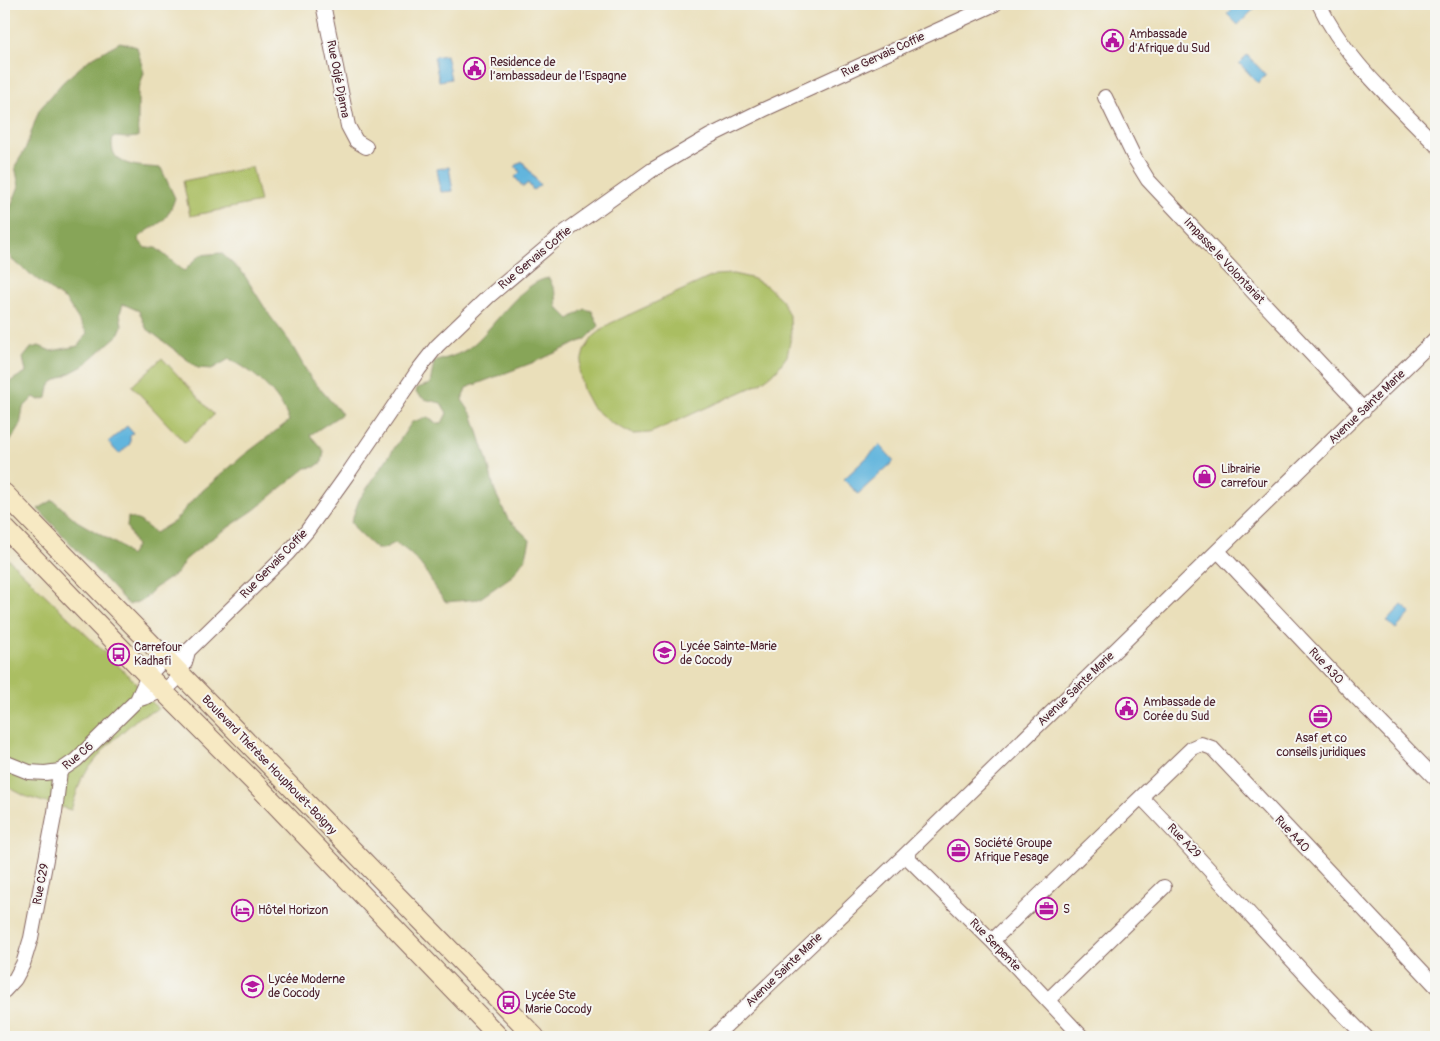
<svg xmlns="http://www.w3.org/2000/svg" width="1440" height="1041" font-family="Pangolin,sans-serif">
	<rect width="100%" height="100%" fill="#f6f6f2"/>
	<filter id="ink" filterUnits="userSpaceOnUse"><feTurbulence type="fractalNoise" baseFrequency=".02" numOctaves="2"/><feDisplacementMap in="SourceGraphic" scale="10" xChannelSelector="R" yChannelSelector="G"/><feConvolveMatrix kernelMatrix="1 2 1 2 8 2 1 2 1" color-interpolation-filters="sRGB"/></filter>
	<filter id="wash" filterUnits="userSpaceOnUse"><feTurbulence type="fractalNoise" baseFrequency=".0096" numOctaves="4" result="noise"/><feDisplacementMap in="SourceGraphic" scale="20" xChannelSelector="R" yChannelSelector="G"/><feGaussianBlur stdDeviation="1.12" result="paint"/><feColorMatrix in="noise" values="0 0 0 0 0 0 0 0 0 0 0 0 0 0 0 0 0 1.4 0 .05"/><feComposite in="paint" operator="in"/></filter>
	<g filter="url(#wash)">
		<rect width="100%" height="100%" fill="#eadfba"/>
		<path fill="#aabe62" stroke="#7a6e46" d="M 252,167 L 260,202 L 190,216 L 183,181 Z
			M 733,274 L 751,278 L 767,286 L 782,300 L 790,318 L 791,337 L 787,356 L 776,371 L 759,384 L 650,433 L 633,434 L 611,423 L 592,407 L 583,390 L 579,370 L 584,351 L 593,337 L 609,324 L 715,275 Z
			M 162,358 L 214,415 L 185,443 L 132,386 Z
			M 4,555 L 134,681 L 158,709 L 139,717 L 105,748 L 82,777 L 71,810 L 27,797 L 4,785 Z"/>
		<path fill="#87a558" stroke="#686242" d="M 120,42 L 137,47 L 144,73 L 138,91 L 138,137 L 128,138 L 113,137 C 106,168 141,166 161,168 L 175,198 C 172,207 168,217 161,222 C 153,228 145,231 138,239 L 145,248 L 156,248 L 184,271 L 200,255 L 221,253 L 243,273 L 270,316 L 290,342 L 310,377 L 342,414 L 310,435 L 324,451 L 322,462 L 315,467 L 306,468 L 254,510 L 207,542 L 185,560 L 177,573 L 155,588 L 143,600 L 129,605 L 38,509 L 53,500 L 77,521 L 120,546 L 130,556 L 136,546 L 127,527 L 128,517 L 140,521 L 155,533 L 175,521 L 194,498 L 244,455 L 289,421 C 280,394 254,371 229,359 L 212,369 L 198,368 L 146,328 L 139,311 L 123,304 L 120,313 L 122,326 L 118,335 L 83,366 L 53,382 L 49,387 L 47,398 L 39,400 L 34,397 L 23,408 L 20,426 L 8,445 L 4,448 L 4,385 L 26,372 L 23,358 L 31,348 L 39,346 L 51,351 L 78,346 L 87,333 L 66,300 L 59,296 L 12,260 L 4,245 L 4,224 L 19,186 L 15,166 L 25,150 L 39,110 L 63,82 L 90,59 Z
			M 549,278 L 556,294 L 557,307 L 569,319 L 585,309 L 592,311 L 599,326 L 586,339 L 537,361 L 466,388 L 462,400 L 473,416 L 487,460 L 495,492 L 508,519 L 530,540 L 526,557 L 512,576 L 479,599 L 446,602 C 437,593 433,583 426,572 C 419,561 407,549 395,543 L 383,549 L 376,549 L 357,531 L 351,522 L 359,500 L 412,422 L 428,417 L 435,423 L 442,423 L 447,413 L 441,403 L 424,399 L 416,393 L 417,388 L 430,384 L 434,362 C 446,358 460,355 470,347 C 492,331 521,281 549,278 Z"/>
		<path fill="#62b5dd" stroke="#566a84" d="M 1238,4 L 1255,4 L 1257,6 L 1238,25 L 1227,14 Z
			M 446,55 L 451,79 L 439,81 L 434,57 Z
			M 1247,55 L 1266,75 L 1258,83 L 1239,63 Z
			M 522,161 L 540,185 L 533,190 L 528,183 L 523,187 L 515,177 L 520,172 L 515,166 Z
			M 449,167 L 453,191 L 441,192 L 437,169 Z
			M 127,426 L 133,433 L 130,436 L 130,444 L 119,454 L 108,442 Z
			M 880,445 L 894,461 L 858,494 L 844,479 Z
			M 1402,605 L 1411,613 L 1396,629 L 1387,621 Z"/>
	</g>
	<g filter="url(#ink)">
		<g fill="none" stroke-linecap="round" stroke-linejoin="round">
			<defs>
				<path id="minor" d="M 323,4 L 348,126 L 356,141 L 366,147
					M 1319,4 C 1345,60 1394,101 1436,145
					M 1105,97 L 1135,159 L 1148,180 L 1364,410
					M 1218,551 L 1350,691 L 1436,779
					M 188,651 L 288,553 L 307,531 L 347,475 L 419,369 L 437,346 L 488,297 L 565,232 L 652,170 L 710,136 L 763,110 L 995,4
					M 137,700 C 167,691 181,684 188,651
					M 4,762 L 29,772 L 45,773 L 60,771 L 76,760 L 137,700 L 148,676 L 165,658 L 172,653 L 188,651
					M 1141,797 L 1192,748 L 1201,744 L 1212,748 L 1436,986
					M 905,855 L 992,941 L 1082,1037
					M 992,941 L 1141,797 C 1218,876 1288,960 1366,1037
					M 4,991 L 15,979 L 23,964 L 31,938 L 55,812 L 60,771
					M 1048,1000 L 1164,887
					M 714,1037 L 905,855 L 1436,338"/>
				<path id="secondary" d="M 4,493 L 535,1037
					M 4,527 L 148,676 L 254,782 L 499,1037"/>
			</defs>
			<use href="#minor" stroke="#82625d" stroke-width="16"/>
			<use href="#secondary" stroke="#82625d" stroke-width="21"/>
			<use href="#minor" stroke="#fff" stroke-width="14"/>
			<use href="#secondary" stroke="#f7e9c3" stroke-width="19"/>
		</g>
	</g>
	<defs>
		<symbol id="civic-ring" viewBox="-11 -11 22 22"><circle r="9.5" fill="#f6f6f2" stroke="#b5179e" stroke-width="1.5"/><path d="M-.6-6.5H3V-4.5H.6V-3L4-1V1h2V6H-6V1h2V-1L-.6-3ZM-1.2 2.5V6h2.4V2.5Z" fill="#b5179e"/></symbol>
		<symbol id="shop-ring" viewBox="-11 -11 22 22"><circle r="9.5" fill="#f6f6f2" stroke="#b5179e" stroke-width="1.5"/><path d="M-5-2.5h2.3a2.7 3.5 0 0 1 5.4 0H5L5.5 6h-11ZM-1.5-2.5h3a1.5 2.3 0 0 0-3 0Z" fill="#b5179e"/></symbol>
		<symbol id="school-ring" viewBox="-11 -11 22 22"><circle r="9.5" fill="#f6f6f2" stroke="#b5179e" stroke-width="1.5"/><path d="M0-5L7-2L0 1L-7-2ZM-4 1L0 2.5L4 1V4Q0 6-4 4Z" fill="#b5179e"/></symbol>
		<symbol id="bus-ring" viewBox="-11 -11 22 22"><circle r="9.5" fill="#f6f6f2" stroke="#b5179e" stroke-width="1.5"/><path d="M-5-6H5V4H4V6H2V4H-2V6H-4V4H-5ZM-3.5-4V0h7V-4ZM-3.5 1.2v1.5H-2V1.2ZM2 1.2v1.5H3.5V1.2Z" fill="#b5179e"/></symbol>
		<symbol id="office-ring" viewBox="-11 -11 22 22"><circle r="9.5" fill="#f6f6f2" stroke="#b5179e" stroke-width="1.5"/><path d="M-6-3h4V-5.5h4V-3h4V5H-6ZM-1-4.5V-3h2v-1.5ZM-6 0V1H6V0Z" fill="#b5179e"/></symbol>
		<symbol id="hotel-ring" viewBox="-11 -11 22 22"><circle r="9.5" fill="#f6f6f2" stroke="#b5179e" stroke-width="1.5"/><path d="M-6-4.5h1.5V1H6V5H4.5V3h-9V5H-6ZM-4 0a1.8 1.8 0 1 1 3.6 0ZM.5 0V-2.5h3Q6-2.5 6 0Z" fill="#b5179e"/></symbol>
	</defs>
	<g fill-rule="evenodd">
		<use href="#civic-ring" x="1100" y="28" width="25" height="25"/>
		<use href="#civic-ring" x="462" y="56" width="25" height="25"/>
		<use href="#shop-ring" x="1192" y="464" width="25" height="25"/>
		<use href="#school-ring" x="652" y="640" width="25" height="25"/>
		<use href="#bus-ring" x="106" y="642" width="25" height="25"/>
		<use href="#civic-ring" x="1114" y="696" width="25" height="25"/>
		<use href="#office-ring" x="1308" y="704" width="25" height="25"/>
		<use href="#office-ring" x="946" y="838" width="25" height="25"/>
		<use href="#office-ring" x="1034" y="896" width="25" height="25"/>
		<use href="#hotel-ring" x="230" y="898" width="25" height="25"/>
		<use href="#school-ring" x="240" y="974" width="25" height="25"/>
		<use href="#bus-ring" x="496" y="990" width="25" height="25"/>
	</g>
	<g text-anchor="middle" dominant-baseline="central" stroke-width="4" stroke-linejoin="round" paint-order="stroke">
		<g font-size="12" fill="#4a1f2b" stroke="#f6f6f2" text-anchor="start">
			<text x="1129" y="34">Ambassade<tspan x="1129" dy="14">d'Afrique du Sud</tspan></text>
			<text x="490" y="62">Residence de<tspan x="490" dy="14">l’ambassadeur de l’Espagne</tspan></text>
			<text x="1221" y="469">Librairie<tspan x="1221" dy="14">carrefour</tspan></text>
			<text x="680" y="646">Lycée Sainte-Marie<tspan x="680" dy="14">de Cocody</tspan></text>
			<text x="134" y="647">Carrefour<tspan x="134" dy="14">Kadhafi</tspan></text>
			<text x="1143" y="702">Ambassade de<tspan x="1143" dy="14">Corée du Sud</tspan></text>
			<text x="1321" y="738" text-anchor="middle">Asaf et co<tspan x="1321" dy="14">conseils juridiques</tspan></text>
			<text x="974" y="843">Société Groupe<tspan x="974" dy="14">Afrique Pesage</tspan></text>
			<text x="1063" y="909">S</text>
			<text x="258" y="910">Hôtel Horizon</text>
			<text x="268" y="979">Lycée Moderne<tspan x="268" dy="14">de Cocody</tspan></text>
			<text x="525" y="995">Lycée Ste<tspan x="525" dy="14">Marie Cocody</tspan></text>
		</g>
		<g font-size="12" fill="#4a1f2b" stroke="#f6f6f2">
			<text transform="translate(883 55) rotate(-25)">Rue Gervais Coffie</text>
			<text transform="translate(338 79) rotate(79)">Rue Odjé Djama</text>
			<text transform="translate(535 258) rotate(-40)">Rue Gervais Coffie</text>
			<text transform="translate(1224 261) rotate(47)">Impasse le Volontariat</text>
			<text transform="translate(1367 407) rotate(-44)">Avenue Sainte Marie</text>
			<text transform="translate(274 564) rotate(-46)">Rue Gervais Coffie</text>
			<text transform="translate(1326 666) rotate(47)">Rue A30</text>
			<text transform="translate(1076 689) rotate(-44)">Avenue Sainte Marie</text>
			<text transform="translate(78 756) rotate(-40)">Rue C6</text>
			<text transform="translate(269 765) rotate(46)">Boulevard Thérèse Houphouët-Boigny</text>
			<text transform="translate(1292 834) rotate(47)">Rue A40</text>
			<text transform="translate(1184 841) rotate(46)">Rue A29</text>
			<text transform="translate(41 884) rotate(-79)">Rue C29</text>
			<text transform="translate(995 945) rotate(46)">Rue Serpente</text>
			<text transform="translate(784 970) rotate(-44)">Avenue Sainte Marie</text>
		</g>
	</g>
	<rect width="1440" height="1041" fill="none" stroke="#f6f6f2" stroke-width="20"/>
</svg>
